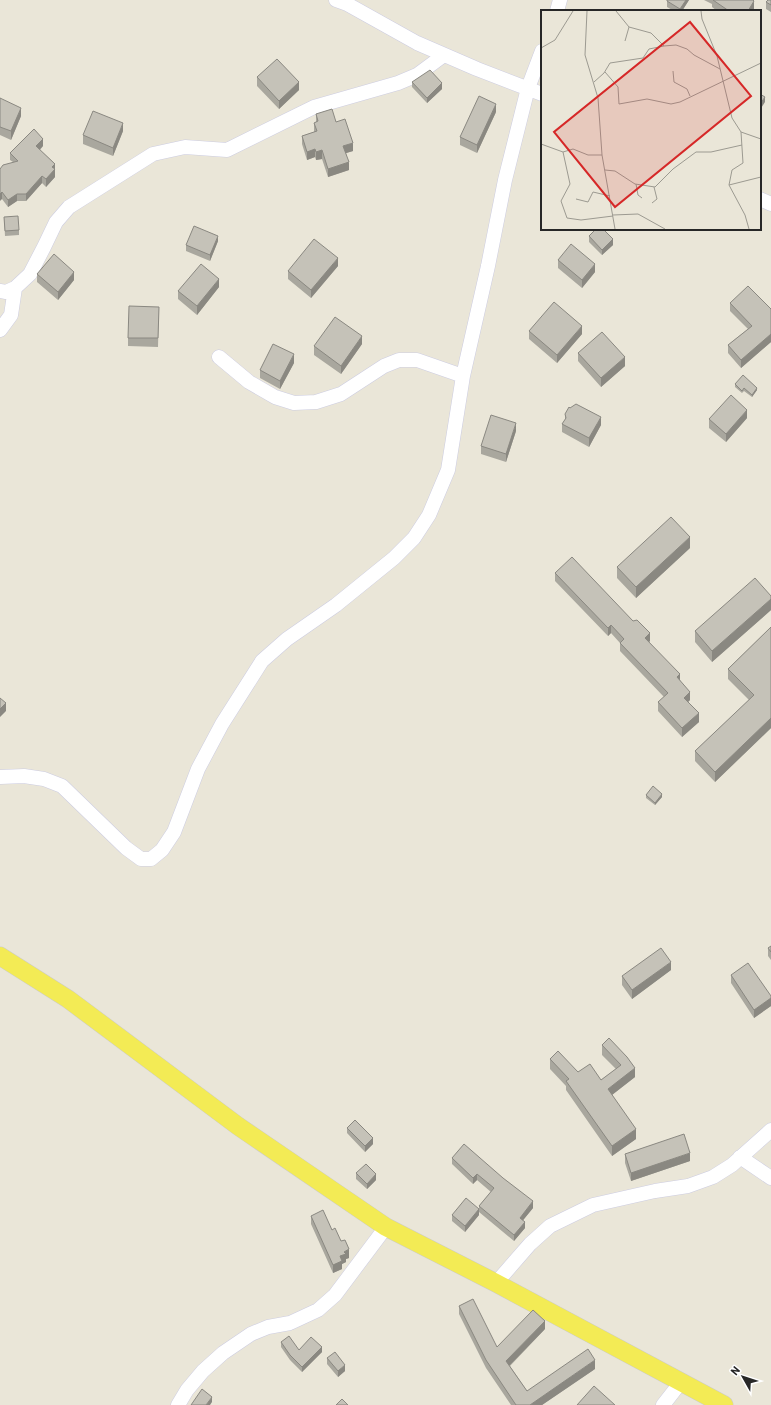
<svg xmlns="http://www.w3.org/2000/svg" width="771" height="1405" font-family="Barlow,sans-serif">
	<rect width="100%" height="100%" fill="#eae6d8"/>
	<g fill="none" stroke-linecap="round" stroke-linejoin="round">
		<defs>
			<path id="minor" d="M 336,0 L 347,4 L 417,43 L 477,69 L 542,94
				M 557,11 L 560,0
				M 760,199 L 771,204
				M 0,291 L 6,292 L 15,288 L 30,274 L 44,247 L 56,222 L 69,207 L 153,154 L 185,147 L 227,150 L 314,107 L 398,83 L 417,75 L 444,55
				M 0,330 L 11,315 L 15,288
				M 219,357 L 249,382 L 275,397 L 294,403 L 316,402 L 341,394 L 384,366 L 399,360 L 417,360 L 463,376
				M 0,777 L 24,776 L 44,779 L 62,786 L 126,848 L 141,859 L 151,859 L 162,850 L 174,832 L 198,769 L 222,724 L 262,661 L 287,639 L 336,605 L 394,558 L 414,538 L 429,515 L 448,470 L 463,376 L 488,266 L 505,180 L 528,88 L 542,51
				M 740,1157 L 771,1178
				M 496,1283 L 530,1244 L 550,1226 L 593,1205 L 655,1191 L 688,1186 L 713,1177 L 732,1165 L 771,1130
				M 178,1405 L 187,1390 L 203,1371 L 223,1353 L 251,1334 L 268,1327 L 290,1323 L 318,1310 L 335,1295 L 386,1227
				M 663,1405 L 681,1382"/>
			<path id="major" d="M 0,956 L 68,999 L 238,1126 L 386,1227 L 496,1283 L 724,1405"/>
		</defs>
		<use href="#minor" stroke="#cdcde1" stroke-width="15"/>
		<use href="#major" stroke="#cbcbcb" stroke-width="19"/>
		<use href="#minor" stroke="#fff" stroke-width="14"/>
		<use href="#major" stroke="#f3eb55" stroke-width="18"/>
	</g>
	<path fill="#a9a79e" d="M 689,0 L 682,11 L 674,11 L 667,7 L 667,1 Z
		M 704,0 L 753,0 L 754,9 L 753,11 L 717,11 L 712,7 L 712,4 Z
		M 771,0 L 771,12 L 766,9 L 766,2 Z
		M 257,77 L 299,90 L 279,109 L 257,86 Z
		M 412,82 L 442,89 L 427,103 L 412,87 Z
		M 0,98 L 21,116 L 11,140 L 0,135 Z
		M 496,112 L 477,153 L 460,145 L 460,137 Z
		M 316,114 L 336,122 L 353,151 L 346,153 L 349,170 L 328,177 L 322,159 L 316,160 L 315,157 L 307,160 L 302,144 L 302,136 L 314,132 L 314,123 L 316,122 Z
		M 123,131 L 113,156 L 83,144 L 83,135 Z
		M 43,146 L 40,150 L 55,164 L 55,177 L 46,187 L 42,183 L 26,201 L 17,201 L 8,207 L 2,199 L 0,169 L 13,162 L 10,160 L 10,153 Z
		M 4,217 L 19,230 L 19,235 L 5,236 Z
		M 589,236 L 613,245 L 602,255 L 589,242 Z
		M 218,241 L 210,261 L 186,251 L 186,245 Z
		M 558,260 L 595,272 L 582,288 L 558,268 Z
		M 338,266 L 311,298 L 288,279 L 288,271 Z
		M 37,274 L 74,280 L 58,300 L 37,282 Z
		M 219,287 L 197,315 L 178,299 L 178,291 Z
		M 730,303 L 771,309 L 771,342 L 741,368 L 728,353 L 728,345 L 748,329 L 730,311 Z
		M 159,307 L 158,347 L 128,346 L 128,338 Z
		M 529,331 L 582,334 L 557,363 L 529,339 Z
		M 362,344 L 341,374 L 314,355 L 314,346 Z
		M 578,353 L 625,366 L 601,387 L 578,361 Z
		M 294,363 L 280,389 L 260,378 L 260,370 Z
		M 735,384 L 757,390 L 752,397 L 744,391 L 742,393 L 735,387 Z
		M 565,414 L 601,425 L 589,447 L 562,432 L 562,424 L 565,420 Z
		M 747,418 L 726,442 L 709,428 L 709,419 Z
		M 516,431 L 506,462 L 481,454 L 481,446 Z
		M 690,548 L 636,598 L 617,578 L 617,567 Z
		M 555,573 L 650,641 L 649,642 L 680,680 L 690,700 L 688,702 L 699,722 L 682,737 L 658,711 L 658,702 L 664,697 L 620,651 L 620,643 L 611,633 L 608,636 L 555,581 Z
		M 771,596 L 771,610 L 712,662 L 695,642 L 695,631 Z
		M 771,627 L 771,728 L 715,782 L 695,761 L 695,751 L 749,700 L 728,679 L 728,669 Z
		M 646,795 L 662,797 L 655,805 L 646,798 Z
		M 771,946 L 771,960 L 768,956 L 768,948 Z
		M 671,970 L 632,999 L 622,985 L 622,976 Z
		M 731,975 L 771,996 L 771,1006 L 754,1018 L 731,983 Z
		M 602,1045 L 635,1077 L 612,1095 L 636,1139 L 612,1156 L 566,1090 L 566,1086 L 550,1069 L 550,1059 L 578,1072 L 601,1080 L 616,1069 L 602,1055 Z
		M 347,1128 L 373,1144 L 365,1152 L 347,1133 Z
		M 625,1154 L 690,1161 L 631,1181 L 625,1163 Z
		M 452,1158 L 533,1208 L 523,1220 L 525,1228 L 514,1241 L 479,1212 L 479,1215 L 465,1232 L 452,1221 L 452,1215 L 479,1209 L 479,1206 L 491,1192 L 477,1180 L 473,1184 L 452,1164 Z
		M 356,1173 L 376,1180 L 367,1189 L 356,1179 Z
		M 311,1216 L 332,1230 L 341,1241 L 349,1258 L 346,1259 L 346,1262 L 342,1264 L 342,1269 L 333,1273 L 311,1224 Z
		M 459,1306 L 497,1347 L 545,1329 L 510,1366 L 527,1391 L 595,1369 L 542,1405 L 511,1405 L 486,1368 L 459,1314 Z
		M 281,1342 L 299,1350 L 322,1352 L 302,1372 L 290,1360 L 281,1347 Z
		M 327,1358 L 345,1371 L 338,1377 L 327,1364 Z"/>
	<path fill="#8a8881" d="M 686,0 L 689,0 L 682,11 L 680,11 L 680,9 Z
		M 754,1 L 754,9 L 753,11 L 748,11 Z
		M 299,82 L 299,90 L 279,109 L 279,101 Z
		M 442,83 L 442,89 L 427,103 L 427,98 Z
		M 765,97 L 765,102 L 760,110 L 760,104 Z
		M 496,104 L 496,112 L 477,153 L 477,145 Z
		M 21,108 L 21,116 L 11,140 L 11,131 Z
		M 123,123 L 123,131 L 113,156 L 113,148 Z
		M 43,139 L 43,146 L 36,153 L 36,146 Z
		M 353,143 L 353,151 L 343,154 L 343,146 Z
		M 315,149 L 315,157 L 307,160 L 307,152 Z
		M 322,150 L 322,159 L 316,160 L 316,152 Z
		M 349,162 L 349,170 L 328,177 L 328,169 Z
		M 55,164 L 55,177 L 46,187 L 46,179 L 52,167 Z
		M 42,176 L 42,183 L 26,201 L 26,194 Z
		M 2,192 L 2,199 L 0,201 L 0,194 Z
		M 17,194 L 17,201 L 8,207 L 8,200 Z
		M 218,236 L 218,241 L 210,261 L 210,255 Z
		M 613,239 L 613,245 L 602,255 L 602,250 Z
		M 338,258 L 338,266 L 311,298 L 311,290 Z
		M 595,264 L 595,272 L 582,288 L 582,280 Z
		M 74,272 L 74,280 L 58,300 L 58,292 Z
		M 219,279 L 219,287 L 197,315 L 197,306 Z
		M 582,326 L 582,334 L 557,363 L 557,355 Z
		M 771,334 L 771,342 L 741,368 L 741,360 Z
		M 362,336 L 362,344 L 341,374 L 341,366 Z
		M 294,354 L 294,363 L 280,389 L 280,381 Z
		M 625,357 L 625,366 L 601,387 L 601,378 Z
		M 757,388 L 757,390 L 752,397 L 752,395 Z
		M 747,410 L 747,418 L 726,442 L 726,434 Z
		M 601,417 L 601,425 L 589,447 L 589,438 Z
		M 516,423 L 516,431 L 506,462 L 506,454 Z
		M 690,537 L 690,548 L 636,598 L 636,587 Z
		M 771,599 L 771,610 L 712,662 L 712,651 Z
		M 611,625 L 611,633 L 608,636 L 608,628 Z
		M 650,633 L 650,641 L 645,646 L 645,638 Z
		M 680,674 L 680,682 L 677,677 Z
		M 690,692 L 690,700 L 684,706 L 684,698 Z
		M 6,703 L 6,711 L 0,717 L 0,709 Z
		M 699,713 L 699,722 L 682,737 L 682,728 Z
		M 771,718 L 771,728 L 715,782 L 715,772 Z
		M 662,794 L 662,797 L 655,805 L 655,803 Z
		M 671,962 L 671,970 L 632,999 L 632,990 Z
		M 771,998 L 771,1006 L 754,1018 L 754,1010 Z
		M 635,1068 L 635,1077 L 608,1098 L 608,1089 Z
		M 636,1129 L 636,1139 L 612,1156 L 612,1146 Z
		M 373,1138 L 373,1144 L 365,1152 L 365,1146 Z
		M 690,1153 L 690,1161 L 631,1181 L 631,1173 Z
		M 376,1174 L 376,1180 L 367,1189 L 367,1184 Z
		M 477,1174 L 477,1180 L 473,1184 L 473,1178 Z
		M 533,1201 L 533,1208 L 520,1224 L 520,1218 Z
		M 479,1209 L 479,1215 L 465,1232 L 465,1226 Z
		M 525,1222 L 525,1228 L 514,1241 L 514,1235 Z
		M 349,1249 L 349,1258 L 346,1259 L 346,1262 L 342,1264 L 342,1269 L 333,1273 L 333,1265 L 344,1252 Z
		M 545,1321 L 545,1329 L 506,1369 L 506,1361 Z
		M 322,1347 L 322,1352 L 302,1372 L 302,1367 Z
		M 595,1360 L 595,1369 L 542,1405 L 530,1405 Z
		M 345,1365 L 345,1371 L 338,1377 L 338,1371 Z
		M 212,1397 L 212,1402 L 210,1405 L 206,1405 Z"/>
	<path fill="#c5c2b8" stroke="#8a8881" d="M 667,0 L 686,0 L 680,9 L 667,1 Z
		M 713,0 L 753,0 L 754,1 L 748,11 L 729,11 Z
		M 768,0 L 771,0 L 771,5 L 766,2 Z
		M 277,59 L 299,82 L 279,101 L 257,77 Z
		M 430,70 L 442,83 L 427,98 L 412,82 Z
		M 760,94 L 765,97 L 760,104 Z
		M 479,96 L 496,104 L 477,145 L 460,137 Z
		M 0,98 L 21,108 L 11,131 L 0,127 Z
		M 332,109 L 336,122 L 345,119 L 353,143 L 343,146 L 349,162 L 328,169 L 322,150 L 316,152 L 315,149 L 307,152 L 302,136 L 317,131 L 314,123 L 318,121 L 316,114 Z
		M 93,111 L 123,123 L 113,148 L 83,135 Z
		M 34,129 L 43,139 L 36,146 L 55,164 L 52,167 L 55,169 L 46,179 L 42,176 L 26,194 L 17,194 L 8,200 L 2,192 L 0,194 L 0,169 L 3,165 L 18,161 L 10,153 Z
		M 18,216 L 19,230 L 5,231 L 4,217 Z
		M 194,226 L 218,236 L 210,255 L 186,245 Z
		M 596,229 L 603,229 L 613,239 L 602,250 L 589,236 Z
		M 314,239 L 338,258 L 311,290 L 288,271 Z
		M 571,244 L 595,264 L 582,280 L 558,260 Z
		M 54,254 L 74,272 L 58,292 L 37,274 Z
		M 201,264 L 219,279 L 197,306 L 178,291 Z
		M 748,286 L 771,309 L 771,334 L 741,360 L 728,345 L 752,326 L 730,303 Z
		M 554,302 L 582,326 L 557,355 L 529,331 Z
		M 129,306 L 159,307 L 158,338 L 128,338 Z
		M 335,317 L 362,336 L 341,366 L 314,346 Z
		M 602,332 L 625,357 L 601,378 L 578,353 Z
		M 273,344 L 294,354 L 280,381 L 260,370 Z
		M 743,375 L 757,388 L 752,395 L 744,388 L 742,391 L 735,384 Z
		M 731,395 L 747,410 L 726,434 L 709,419 Z
		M 576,404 L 601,417 L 589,438 L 562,424 L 566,418 L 565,414 L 569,407 L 570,408 Z
		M 491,415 L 516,423 L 506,454 L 481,446 Z
		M 671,517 L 690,537 L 636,587 L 617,567 Z
		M 572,557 L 633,621 L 637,620 L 650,633 L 645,638 L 680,674 L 677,677 L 690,692 L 684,698 L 699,713 L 682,728 L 658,702 L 668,693 L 620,643 L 624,639 L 611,625 L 608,628 L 555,573 Z
		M 755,578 L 771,596 L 771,599 L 712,651 L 695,631 Z
		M 771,627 L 771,718 L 715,772 L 695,751 L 754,695 L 728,669 Z
		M 0,698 L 6,703 L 0,709 Z
		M 653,786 L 662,794 L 655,803 L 646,795 Z
		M 771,946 L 771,952 L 768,948 Z
		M 661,948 L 671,962 L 632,990 L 622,976 Z
		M 748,963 L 771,996 L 771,998 L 754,1010 L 731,975 Z
		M 609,1038 L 627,1057 L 635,1068 L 608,1089 L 636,1129 L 612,1146 L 566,1081 L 569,1079 L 550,1059 L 558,1051 L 578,1072 L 590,1064 L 601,1080 L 621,1065 L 602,1045 Z
		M 355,1120 L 373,1138 L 365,1146 L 347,1128 Z
		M 684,1134 L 690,1153 L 631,1173 L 625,1154 Z
		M 464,1144 L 503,1178 L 533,1201 L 520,1218 L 525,1222 L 514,1235 L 479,1206 L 494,1188 L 477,1174 L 473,1178 L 452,1158 Z
		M 366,1164 L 376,1174 L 367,1184 L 356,1173 Z
		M 466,1198 L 479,1209 L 465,1226 L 452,1215 Z
		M 323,1210 L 332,1230 L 335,1228 L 341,1241 L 345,1240 L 349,1249 L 344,1252 L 346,1254 L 340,1256 L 342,1261 L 333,1265 L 311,1216 Z
		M 473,1299 L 497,1347 L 533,1310 L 545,1321 L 506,1361 L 527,1391 L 588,1349 L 595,1360 L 530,1405 L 516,1405 L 486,1360 L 459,1306 Z
		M 289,1336 L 299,1350 L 311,1337 L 322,1347 L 302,1367 L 290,1355 L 281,1342 Z
		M 335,1352 L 345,1365 L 338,1371 L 327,1358 Z
		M 594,1386 L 615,1405 L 577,1405 Z
		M 202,1389 L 212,1397 L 206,1405 L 191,1405 Z
		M 342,1399 L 348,1405 L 336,1405 Z"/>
	<g transform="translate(541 10)">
		<rect width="220" height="220" fill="#eae6d8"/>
		<path fill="none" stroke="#9c9a91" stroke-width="1" d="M 46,1 L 44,45 L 57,88 L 61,145 L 74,219M 75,1 L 88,17 L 110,23 L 123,36 L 135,35 L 146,39 L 153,45 L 179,59M 160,1 L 161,9 L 176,46 L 191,108 L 200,122 L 202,153 L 191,160 L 188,175 L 204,205 L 208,219M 84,31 L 88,17M 0,38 L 14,30 L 32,1M 132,61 L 133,72 L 146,79 L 149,86M 64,62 L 77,77 L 78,94 L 106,89 L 130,94 L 139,92 L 220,53M 53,72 L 63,63 L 69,53 L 102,48 L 108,39 L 123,36M 200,122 L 220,129M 0,134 L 22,142M 22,142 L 29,174 L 20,191 L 26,208 L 40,210 L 72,206M 22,142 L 32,139 L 47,145 L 61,145M 64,160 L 74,161 L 94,174 L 114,177 L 132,159 L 155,142 L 170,142 L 201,135M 95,174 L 97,185 L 101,188M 188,175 L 220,167M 35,189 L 47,192 L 52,182 L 69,186M 111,193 L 116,189 L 113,177M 72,205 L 97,204 L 124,219"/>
		<path fill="#d62828" fill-opacity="0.15" stroke="#d62828" stroke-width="2" d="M 149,12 L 210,86 L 74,197 L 13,122 Z"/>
		<rect width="220" height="220" fill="none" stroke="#272727" stroke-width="2"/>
	</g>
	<g transform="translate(743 1377) rotate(309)" stroke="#ffffff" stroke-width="3" paint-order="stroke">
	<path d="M0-3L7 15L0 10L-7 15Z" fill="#272727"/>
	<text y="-6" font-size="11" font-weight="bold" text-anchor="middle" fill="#272727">N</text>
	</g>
</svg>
